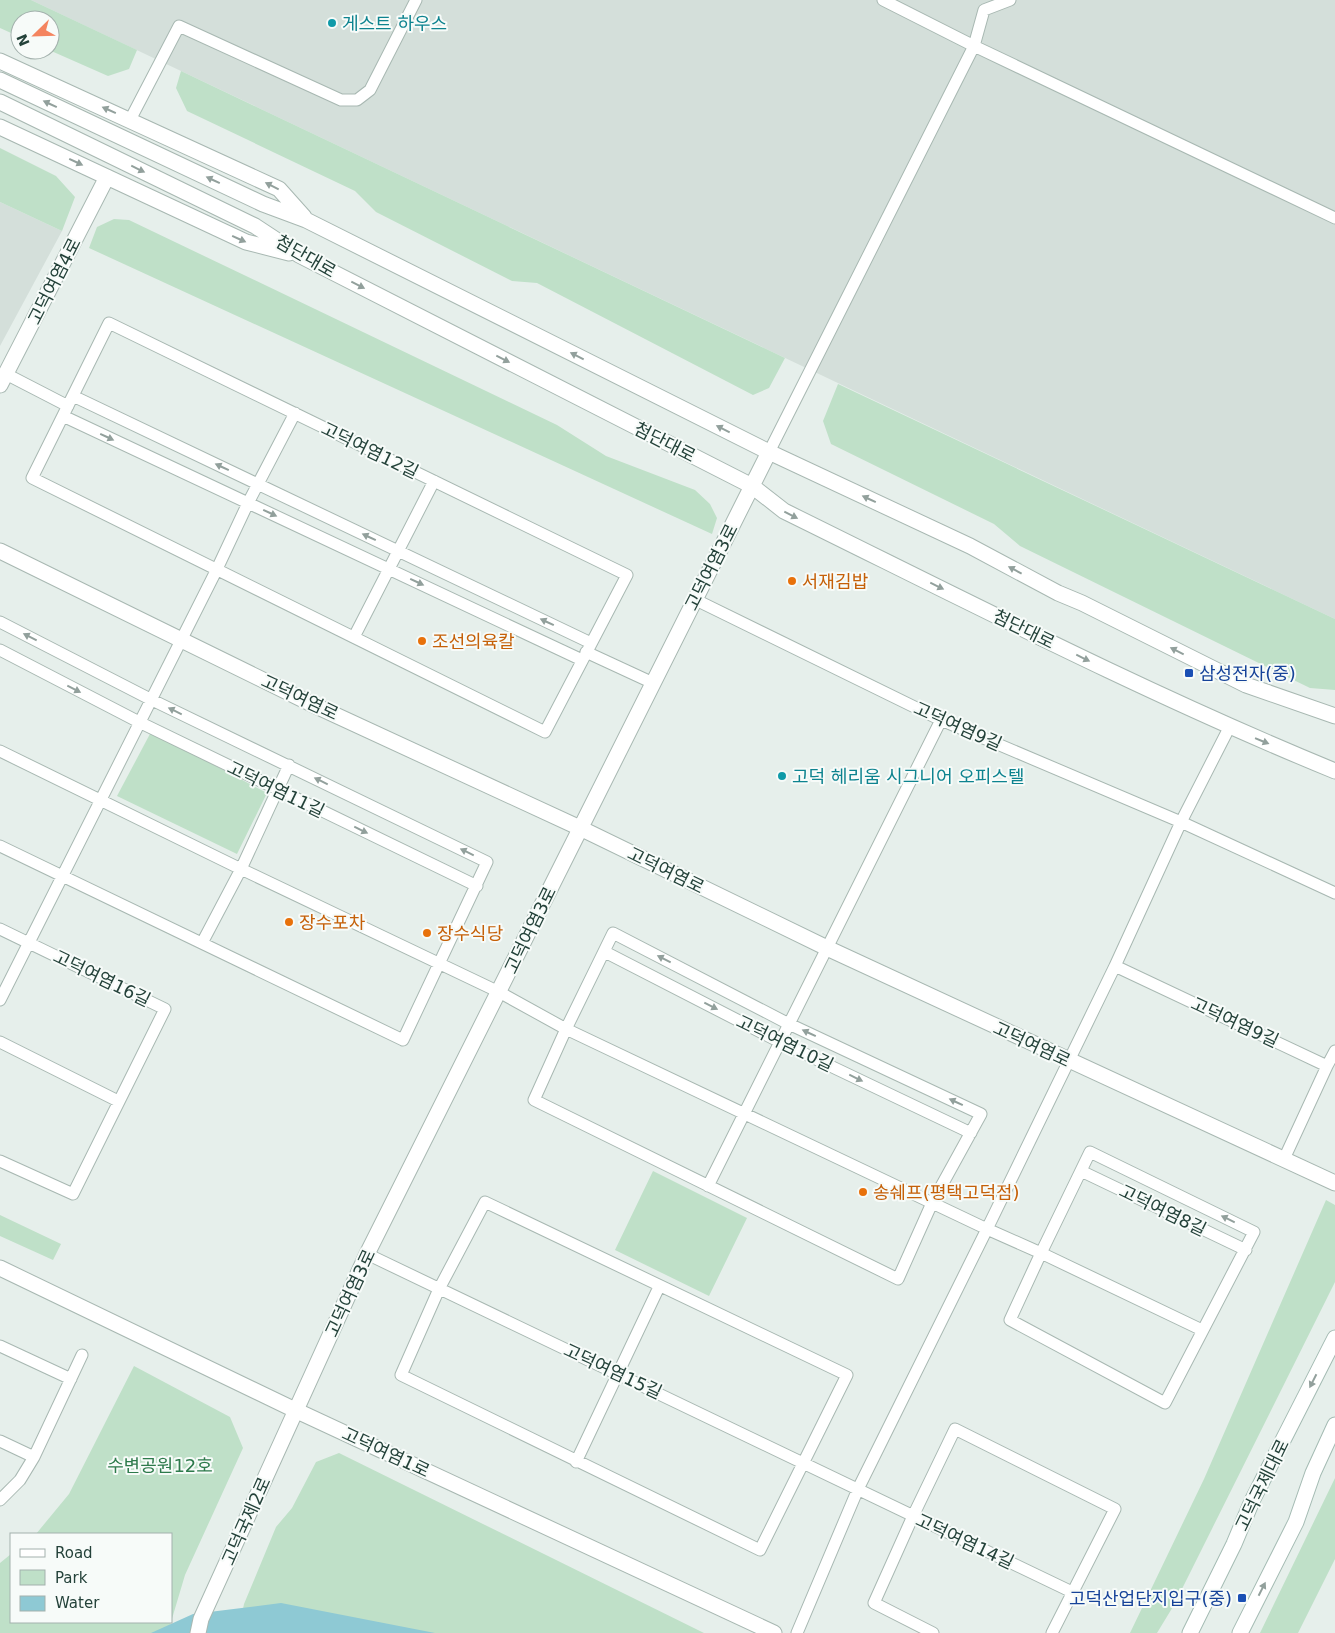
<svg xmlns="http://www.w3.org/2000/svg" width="1335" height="1633" font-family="'DejaVu Sans','Noto Sans KR',sans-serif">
	<rect width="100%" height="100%" fill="#e6efeb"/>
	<path fill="#d4dfda" d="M 31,0 L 1335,0 L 1335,619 L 181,71 Z
		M 0,202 L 62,231 L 0,346 Z"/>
	<path fill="#bfe0c8" d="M 0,0 L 31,0 L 137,50 L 129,69 L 108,76 L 49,50 L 50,20 L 20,20 L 20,37 L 0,28 Z
		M 181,71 L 785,358 L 769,388 L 753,395 L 537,283 L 512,281 L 376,212 L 355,191 L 187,111 L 176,88 Z
		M 0,148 L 56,176 L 75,197 L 62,231 L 0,202 Z
		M 114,219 L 129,220 L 557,425 L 606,456 L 695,490 L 710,504 L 717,518 L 712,534 L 89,248 L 97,227 Z
		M 838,384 L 1335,619 L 1335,690 L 1310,688 L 1020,546 L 994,524 L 831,444 L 823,421 Z
		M 151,732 L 267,793 L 237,854 L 117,796 Z
		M 653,1171 L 747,1218 L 709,1296 L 615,1250 Z
		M 1326,1200 L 1335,1205 L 1335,1282 L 1174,1605 L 1157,1633 L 1130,1633 L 1204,1479 Z
		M 0,1215 L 61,1244 L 53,1260 L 0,1236 Z
		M 134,1366 L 230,1417 L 243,1448 L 185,1575 L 171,1622 L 171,1534 L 36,1534 L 69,1494 Z
		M 339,1453 L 704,1633 L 238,1633 L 244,1604 L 276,1527 L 292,1508 L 316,1462 Z
		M 1335,1478 L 1335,1559 L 1298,1633 L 1260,1633 Z
		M 11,1554 L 11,1622 L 171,1622 L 168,1633 L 0,1633 L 0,1563 Z"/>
	<path fill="#8ec9d4" d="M 281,1603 L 435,1633 L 151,1633 L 193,1614 Z"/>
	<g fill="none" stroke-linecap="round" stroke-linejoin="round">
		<defs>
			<path id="minor" d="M 883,0 L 974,46 L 1335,218
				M 130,120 L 179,26 L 341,100 L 357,100 L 370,90 L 416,0
				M 109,323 L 627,575 L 545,732 L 32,478 Z
				M 6,374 L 68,406
				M 73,396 L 591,643
				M 63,416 L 582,660
				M 769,452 L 974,46 L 984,10 L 1010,0
				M 694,599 L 941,720 L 1181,822 L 1335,893
				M 0,622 L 150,699 L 487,862 L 403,1040 L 0,846
				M 354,637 L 434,481
				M 0,650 L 139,722 L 477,886
				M 586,652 L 653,683
				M 0,751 L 241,869 L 499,992 L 566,1029 L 534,1100 L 898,1279 L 932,1203 L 981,1114 L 789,1024 L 613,933 L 566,1029 C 707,1095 847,1163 987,1229 L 858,1489 L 797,1633
				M 0,929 L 165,1009 L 73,1194 L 0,1161
				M 202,943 L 241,869 L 289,765
				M 605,952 L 780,1042 L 971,1133
				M 1115,966 L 1181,822 L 1229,728
				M 0,1000 L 217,569 L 248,503 L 295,413
				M 0,1042 L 118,1101
				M 1284,1159 L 1327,1066
				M 1081,1171 L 1246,1250
				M 708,1186 L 941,720
				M 485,1202 L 847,1375 L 760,1550 L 401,1375 L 439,1289 Z
				M 367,1254 L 1072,1592
				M 1202,1330 L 1041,1253 L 1010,1320 L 1165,1403 L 1254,1232 L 1090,1152 L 1041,1253 L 987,1229 L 1115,966 L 1327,1066 L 1335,1051
				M 0,1346 L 71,1379
				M 0,1441 L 34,1457
				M 576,1462 L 659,1287
				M 0,1500 L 20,1480 L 34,1457 L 82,1355
				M 933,1633 L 874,1603 L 913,1516 L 955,1429 L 1115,1509 L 1052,1633"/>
			<path id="tertiary" d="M 0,61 L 279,189 L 304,217
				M 0,80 L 263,204 L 306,220 L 769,452 L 970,546 L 1058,593 L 1082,603 L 1246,685 L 1335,716
				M 0,102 L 255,226 L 299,255 L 752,486 L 784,511 C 967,601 1147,694 1335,771
				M 0,127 L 246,242 L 289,253
				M 0,385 L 107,177
				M 0,551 L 318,707 L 580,828 L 827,948 L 1335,1183
				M 0,1268 L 295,1410 L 774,1633
				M 198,1633 L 201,1619 L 367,1254 L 769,452"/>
			<path id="secondary" d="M 1190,1633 L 1234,1544 L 1252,1501 L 1335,1338
				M 1240,1633 L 1296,1522 L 1313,1473 L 1335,1425"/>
		</defs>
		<use href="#minor" stroke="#a8b8b2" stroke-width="13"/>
		<use href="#tertiary" stroke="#a8b8b2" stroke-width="17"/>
		<use href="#secondary" stroke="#a4bbb3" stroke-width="17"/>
		<use href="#minor" stroke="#fff" stroke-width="11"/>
		<use href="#tertiary" stroke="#fff" stroke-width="15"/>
		<use href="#secondary" stroke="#fff" stroke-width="15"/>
	</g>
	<defs><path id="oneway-solid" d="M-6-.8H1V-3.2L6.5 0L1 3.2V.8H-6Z" transform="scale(1.25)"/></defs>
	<g fill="#92a09c">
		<use href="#oneway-solid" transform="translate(50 104) rotate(-155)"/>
		<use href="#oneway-solid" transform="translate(109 110) rotate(-156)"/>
		<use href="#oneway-solid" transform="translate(76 162) rotate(25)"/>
		<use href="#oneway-solid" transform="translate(138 169) rotate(26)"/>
		<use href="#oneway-solid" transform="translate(213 180) rotate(-155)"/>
		<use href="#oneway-solid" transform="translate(272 186) rotate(-153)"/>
		<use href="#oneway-solid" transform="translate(239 239) rotate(24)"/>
		<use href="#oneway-solid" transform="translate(358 285) rotate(27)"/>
		<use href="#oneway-solid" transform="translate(577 356) rotate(-153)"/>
		<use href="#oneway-solid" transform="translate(503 359) rotate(27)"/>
		<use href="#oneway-solid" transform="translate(723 429) rotate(-153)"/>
		<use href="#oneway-solid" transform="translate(107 437) rotate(25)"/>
		<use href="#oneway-solid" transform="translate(222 467) rotate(-155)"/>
		<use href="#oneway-solid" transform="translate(869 499) rotate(-155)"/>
		<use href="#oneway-solid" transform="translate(270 513) rotate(25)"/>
		<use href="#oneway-solid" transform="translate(791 515) rotate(27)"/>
		<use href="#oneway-solid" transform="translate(369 537) rotate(-155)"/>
		<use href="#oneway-solid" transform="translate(1015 570) rotate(-152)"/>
		<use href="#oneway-solid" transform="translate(417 582) rotate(25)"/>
		<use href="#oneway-solid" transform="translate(937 586) rotate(26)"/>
		<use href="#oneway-solid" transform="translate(547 622) rotate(-155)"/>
		<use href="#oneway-solid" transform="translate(30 637) rotate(-153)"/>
		<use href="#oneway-solid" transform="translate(1177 651) rotate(-153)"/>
		<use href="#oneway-solid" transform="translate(1083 658) rotate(26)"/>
		<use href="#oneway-solid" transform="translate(74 689) rotate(27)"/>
		<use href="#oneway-solid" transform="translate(175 711) rotate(-154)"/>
		<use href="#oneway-solid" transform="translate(1262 741) rotate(22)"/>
		<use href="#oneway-solid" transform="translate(321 781) rotate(-154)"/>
		<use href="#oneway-solid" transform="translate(361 830) rotate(26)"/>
		<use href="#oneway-solid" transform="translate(467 852) rotate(-154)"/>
		<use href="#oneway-solid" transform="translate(664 959) rotate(-153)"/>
		<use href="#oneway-solid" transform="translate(711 1006) rotate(27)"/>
		<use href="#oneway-solid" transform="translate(809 1033) rotate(-155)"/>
		<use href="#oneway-solid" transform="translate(856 1078) rotate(26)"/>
		<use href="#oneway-solid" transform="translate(956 1102) rotate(-155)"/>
		<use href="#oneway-solid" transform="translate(1228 1219) rotate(-154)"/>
		<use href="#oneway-solid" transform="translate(1313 1381) rotate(117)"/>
		<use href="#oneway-solid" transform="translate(1262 1589) rotate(-63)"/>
	</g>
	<g fill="#0f9aa8" stroke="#f7fbf9" stroke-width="2">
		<circle cx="332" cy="23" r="5"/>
		<circle cx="782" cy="776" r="5"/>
	</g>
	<g fill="#e8710a" stroke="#f7fbf9" stroke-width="2">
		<circle cx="792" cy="581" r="5"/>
		<circle cx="422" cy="641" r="5"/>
		<circle cx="289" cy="922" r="5"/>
		<circle cx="427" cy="933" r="5"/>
		<circle cx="863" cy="1192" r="5"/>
	</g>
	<g fill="#1a4fb4" stroke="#f7fbf9" stroke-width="2">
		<rect x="1184" y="668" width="10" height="10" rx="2.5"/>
		<rect x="1237" y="1593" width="10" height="10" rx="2.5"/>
	</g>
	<g text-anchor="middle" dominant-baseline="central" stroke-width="4" stroke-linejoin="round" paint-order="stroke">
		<g font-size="18" fill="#0d838f" stroke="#f7fbf9" text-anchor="start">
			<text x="342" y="23">게스트 하우스</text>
			<text x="792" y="776">고덕 헤리움 시그니어 오피스텔</text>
		</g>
		<g font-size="18" fill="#24423a" stroke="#f7fbf9">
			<text transform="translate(306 256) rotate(30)">첨단대로</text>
			<text transform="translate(54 281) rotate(-63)">고덕여염4로</text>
			<text transform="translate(665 442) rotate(27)">첨단대로</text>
			<text transform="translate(370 450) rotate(26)">고덕여염12길</text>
			<text transform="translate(711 567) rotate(-63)">고덕여염3로</text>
			<text transform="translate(1024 629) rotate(26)">첨단대로</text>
			<text transform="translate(300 697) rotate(25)">고덕여염로</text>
			<text transform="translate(958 726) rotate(24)">고덕여염9길</text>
			<text transform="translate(276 789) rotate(26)">고덕여염11길</text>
			<text transform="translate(666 870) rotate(26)">고덕여염로</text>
			<text transform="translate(530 930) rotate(-64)">고덕여염3로</text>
			<text transform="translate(102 978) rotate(26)">고덕여염16길</text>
			<text transform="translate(1235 1022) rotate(25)">고덕여염9길</text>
			<text transform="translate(785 1043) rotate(26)">고덕여염10길</text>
			<text transform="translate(1032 1044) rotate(25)">고덕여염로</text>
			<text transform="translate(1163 1210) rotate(26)">고덕여염8길</text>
			<text transform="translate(350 1293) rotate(-65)">고덕여염3로</text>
			<text transform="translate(613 1371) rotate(25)">고덕여염15길</text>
			<text transform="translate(386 1452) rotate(25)">고덕여염1로</text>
			<text transform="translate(1262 1485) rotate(-64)">고덕국제대로</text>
			<text transform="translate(246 1521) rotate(-66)">고덕국제2로</text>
			<text transform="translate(965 1541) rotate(25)">고덕여염14길</text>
		</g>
		<g font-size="18" fill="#c56008" stroke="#f7fbf9" text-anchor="start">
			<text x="802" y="581">서재김밥</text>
			<text x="432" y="641">조선의육칼</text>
			<text x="299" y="922">장수포차</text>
			<text x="437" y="933">장수식당</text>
			<text x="873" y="1192">송쉐프(평택고덕점)</text>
		</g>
		<g font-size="18" fill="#164399" stroke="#f7fbf9" text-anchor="start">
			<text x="1199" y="673">삼성전자(중)</text>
			<text x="1232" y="1598" text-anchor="end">고덕산업단지입구(중)</text>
		</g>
		<g font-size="18" fill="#2d7a4b" stroke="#f7fbf9">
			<text x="160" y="1465">수변공원12호</text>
		</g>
	</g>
	<rect x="10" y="1533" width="162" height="90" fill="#f7fbf9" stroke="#a3b1ad"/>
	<rect x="20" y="1549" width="25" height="8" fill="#ffffff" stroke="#a3b1ad"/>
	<text x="55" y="1558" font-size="15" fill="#24423a">Road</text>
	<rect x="20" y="1570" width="25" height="15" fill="#bfe0c8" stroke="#a3b1ad"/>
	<text x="55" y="1583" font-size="15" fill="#24423a">Park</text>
	<rect x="20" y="1596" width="25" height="15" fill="#8ec9d4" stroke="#a3b1ad"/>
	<text x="55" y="1608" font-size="15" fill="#24423a">Water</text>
	<g transform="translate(35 35) rotate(247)"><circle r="24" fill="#f7fbf9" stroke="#a3b1ad"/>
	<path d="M0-4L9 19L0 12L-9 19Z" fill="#f4845f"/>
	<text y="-8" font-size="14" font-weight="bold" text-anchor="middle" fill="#24423a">N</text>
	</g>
</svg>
